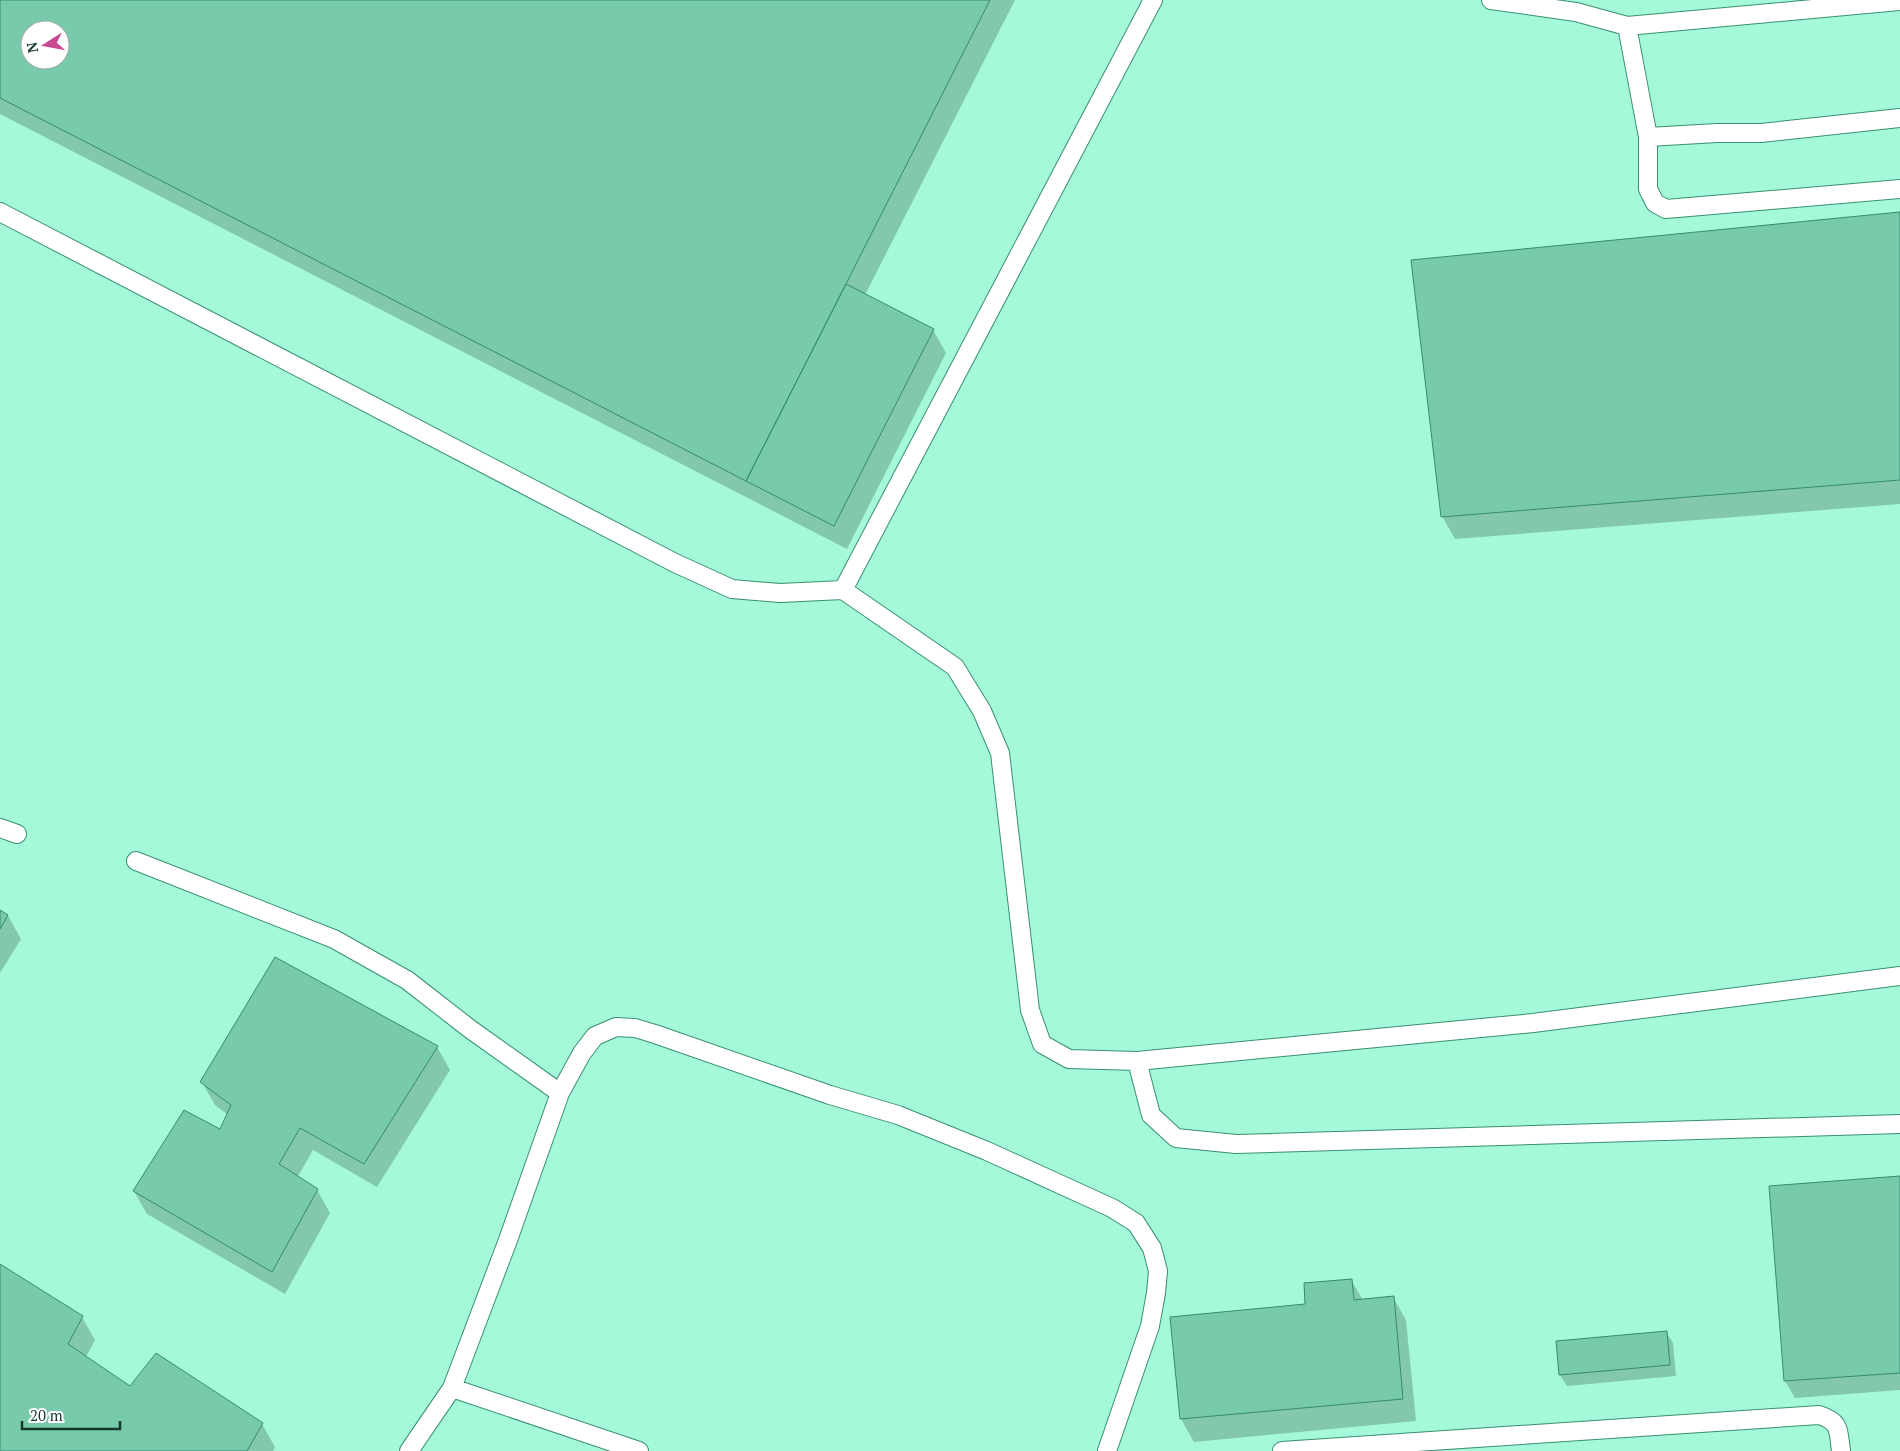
<svg xmlns="http://www.w3.org/2000/svg" width="1900" height="1451" font-family="'PT Serif',serif">
	<rect width="100%" height="100%" fill="#a4f9d8"/>
	<path fill="#0003" fill-rule="evenodd" d="M 0,0 L 1015,0 L 865,295 L 933,330 L 946,353 L 847,549 L 0,114 ZM 30,30 L 60,30 L 60,60 L 30,60 Z
		M 1900,213 L 1900,504 L 1455,539 L 1442,516 Z
		M 0,911 L 8,916 L 21,939 L 0,973 Z
		M 437,1047 L 450,1070 L 377,1187 L 313,1150 L 297,1178 L 317,1190 L 330,1213 L 285,1294 L 147,1214 L 134,1191 L 220,1131 L 228,1115 L 215,1105 L 202,1082 Z
		M 1900,1177 L 1900,1390 L 1795,1398 L 1785,1381 Z
		M 0,1266 L 82,1317 L 95,1340 L 86,1357 L 131,1387 L 262,1424 L 275,1447 L 273,1451 L 0,1451 Z
		M 1351,1280 L 1363,1300 L 1393,1297 L 1406,1320 L 1416,1421 L 1194,1442 L 1181,1419 L 1307,1305 Z
		M 1666,1332 L 1673,1343 L 1676,1376 L 1567,1386 L 1560,1375 Z"/>
	<path fill="#77cbab" stroke="#358b6e" fill-rule="evenodd" d="M 0,0 L 990,0 L 746,481 L 0,98 ZM 30,30 L 60,30 L 60,60 L 30,60 Z
		M 1900,212 L 1900,480 L 1441,517 L 1411,260 Z
		M 846,284 L 934,329 L 834,526 L 746,481 Z
		M 0,910 L 8,915 L 0,929 Z
		M 275,957 L 438,1046 L 364,1164 L 300,1128 L 279,1164 L 318,1189 L 272,1272 L 133,1191 L 184,1110 L 220,1129 L 231,1105 L 200,1082 Z
		M 1900,1176 L 1900,1373 L 1784,1381 L 1769,1186 Z
		M 0,1264 L 83,1316 L 68,1344 L 130,1386 L 156,1353 L 263,1423 L 247,1451 L 0,1451 Z
		M 1352,1279 L 1354,1300 L 1394,1296 L 1403,1399 L 1180,1419 L 1170,1317 L 1305,1304 L 1304,1283 Z
		M 1667,1331 L 1670,1365 L 1559,1375 L 1556,1341 Z"/>
	<g fill="none" stroke-linecap="round" stroke-linejoin="round">
		<defs>
			<path id="service" d="M 1153,0 L 843,590 L 955,667 L 982,711 L 1000,753 L 1030,1010 L 1042,1044 L 1069,1059 L 1137,1061 L 1533,1023 L 1900,976
				M 1491,0 L 1576,12 L 1627,26 L 1900,1
				M 1627,26 L 1648,137 L 1717,133 L 1761,133 L 1900,118
				M 1648,137 L 1648,189 L 1655,203 L 1666,209 L 1900,189
				M 0,212 L 675,563 L 732,589 L 780,593 L 843,590
				M 0,828 L 17,834
				M 136,861 L 334,939 L 407,980 L 470,1029 L 560,1093
				M 1137,1061 L 1151,1115 L 1176,1138 L 1236,1144 L 1900,1124
				M 452,1388 L 639,1451
				M 409,1451 L 452,1388 L 508,1240 L 560,1093 L 582,1053 L 595,1036 L 616,1027 L 635,1028 L 655,1034 L 830,1095 L 898,1115 L 987,1151 L 1066,1187 L 1112,1208 L 1136,1223 L 1152,1248 L 1158,1271 L 1156,1293 L 1150,1326 L 1107,1451
				M 1282,1451 L 1819,1415 C 1841,1422 1838,1430 1841,1451"/>
		</defs>
		<use href="#service" stroke="#398f72" stroke-width="20"/>
		<use href="#service" stroke="#fff" stroke-width="18"/>
	</g>
	<g transform="translate(45 45) rotate(259)"><circle r="24" fill="#ffffff" stroke="#a1afab"/>
	<path d="M0-4L9 19L0 12L-9 19Z" fill="#c84894"/>
	<text y="-8" font-size="14" font-weight="bold" text-anchor="middle" fill="#15382c">N</text>
	</g>
	<path d="M22 1421v8h98v-8" fill="none" stroke="#15382c" stroke-width="2.5"/>
	<text x="30" y="1421" font-size="15" fill="#15382c" stroke="#ffffff" stroke-width="4" paint-order="stroke">20 m</text>
</svg>
